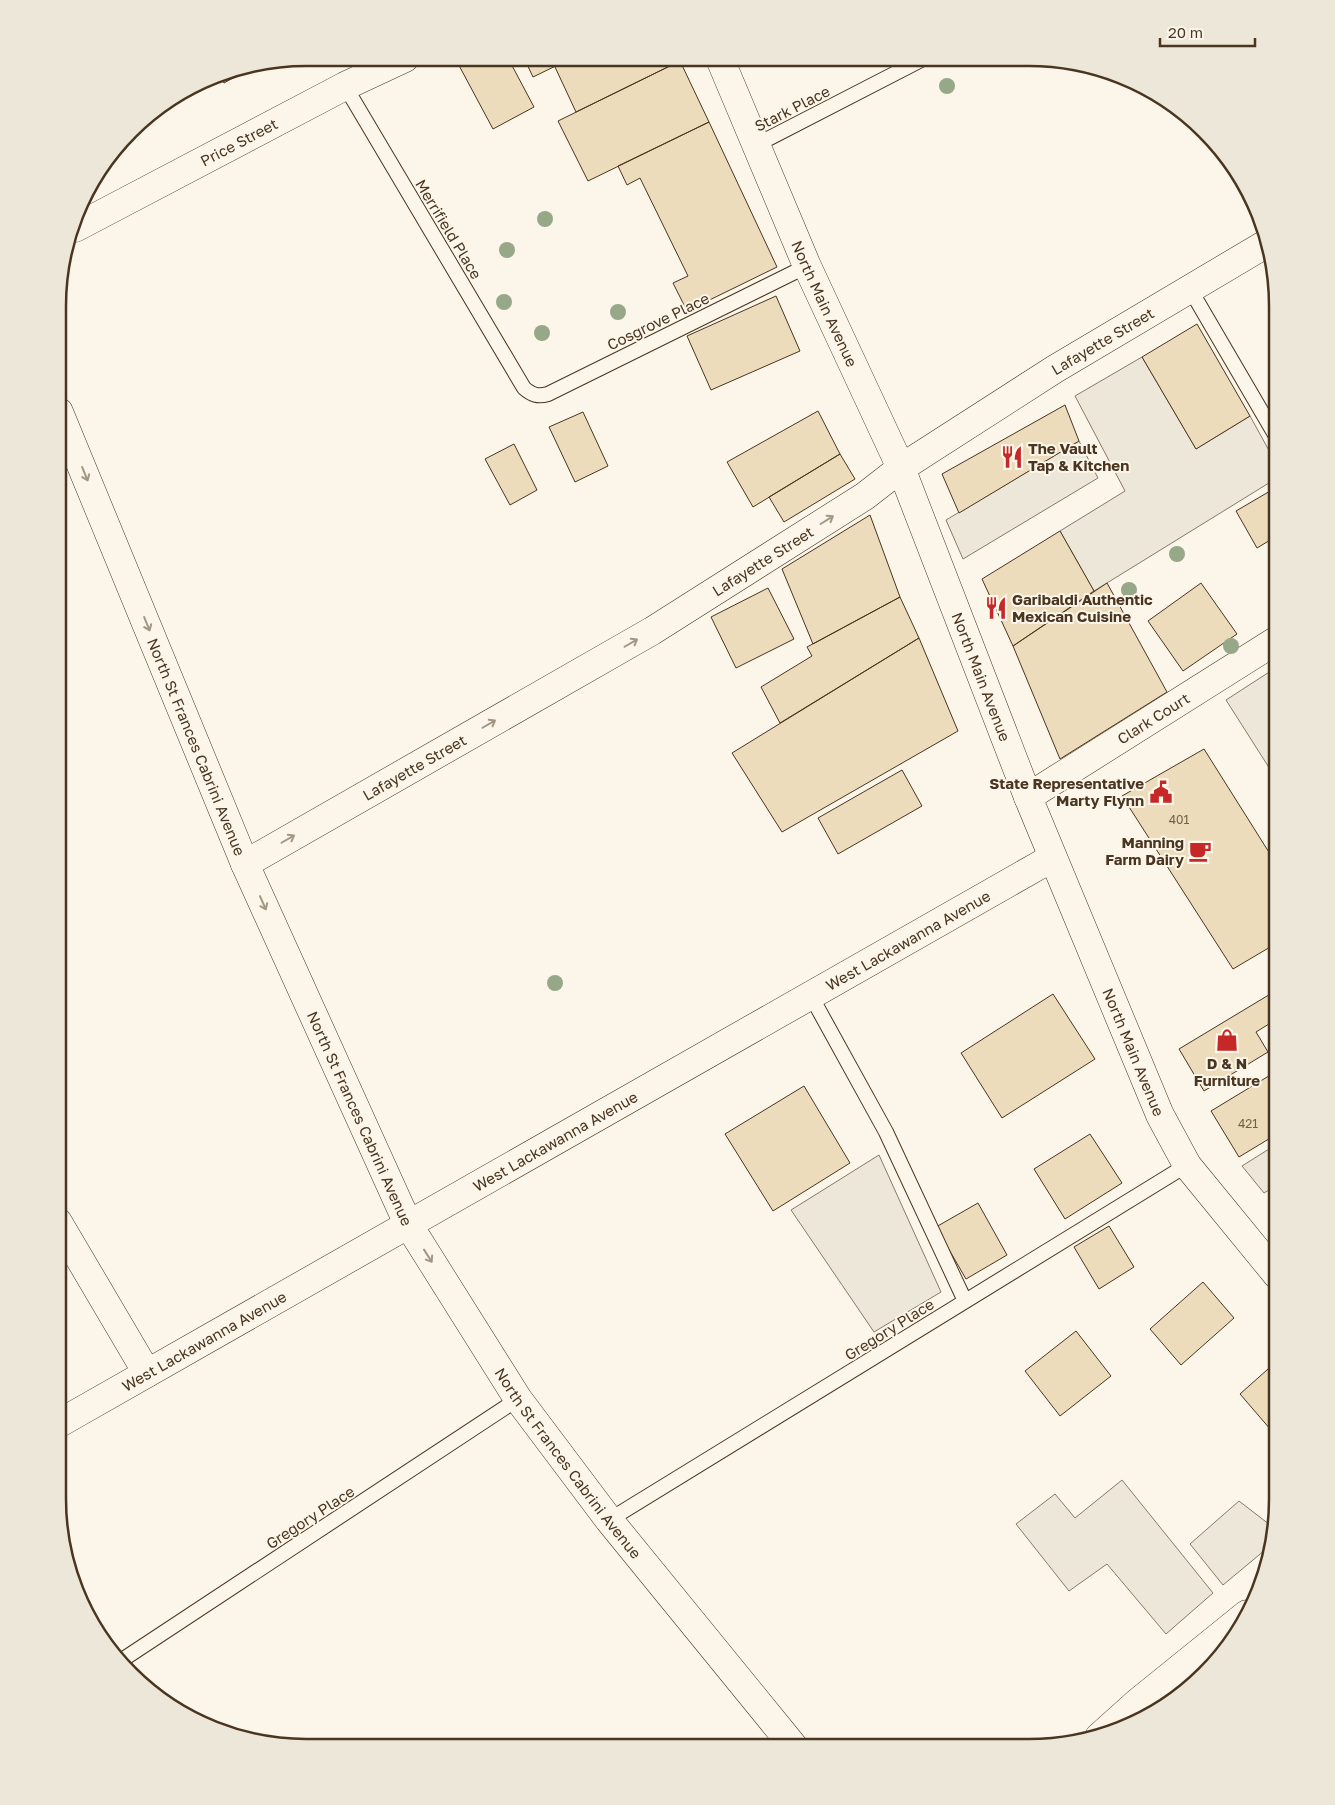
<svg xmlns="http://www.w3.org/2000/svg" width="1335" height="1805" font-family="'Golos Text',sans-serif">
	<rect width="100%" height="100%" fill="#fbf6e9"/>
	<path fill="#ede7d9" stroke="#887966" d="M 1142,357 L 1196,449 L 1250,416 L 1277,465 L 1277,478 L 1094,591 L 1060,531 L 1125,491 L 1075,396 Z
		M 1079,441 L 1098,478 L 963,559 L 946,520 Z
		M 1277,667 L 1277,776 L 1275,777 L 1226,700 Z
		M 1277,1144 L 1277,1185 L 1264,1193 L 1242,1166 Z
		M 879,1155 L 941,1292 L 874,1332 L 791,1210 Z
		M 1122,1480 L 1213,1593 L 1166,1634 L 1107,1564 L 1069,1591 L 1016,1524 L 1055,1494 L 1075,1518 Z
		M 1239,1501 L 1274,1528 L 1271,1545 L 1223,1585 L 1190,1544 Z"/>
	<path fill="#ecdcbc" stroke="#4a3520" d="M 455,58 L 508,58 L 534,107 L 493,129 Z
		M 524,58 L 572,58 L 533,77 Z
		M 572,58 L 679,59 L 680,61 L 576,112 L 555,67 Z
		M 680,61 L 709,122 L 588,181 L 558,121 Z
		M 254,66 L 224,83 L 220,75 L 226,71 Z
		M 709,122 L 777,267 L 687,311 L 673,283 L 688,276 L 640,178 L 627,185 L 618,166 Z
		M 776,296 L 800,351 L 711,390 L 687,336 Z
		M 1197,324 L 1250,416 L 1196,449 L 1142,357 Z
		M 1065,405 L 1079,441 L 959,513 L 942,474 Z
		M 818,411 L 840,454 L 753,507 L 727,462 Z
		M 583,412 L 608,466 L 575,482 L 549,427 Z
		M 514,444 L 537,490 L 510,505 L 485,459 Z
		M 840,454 L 855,479 L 784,522 L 769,497 Z
		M 1277,487 L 1277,536 L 1257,548 L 1236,511 Z
		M 870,515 L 900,597 L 813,644 L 782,569 Z
		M 1060,531 L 1094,591 L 1013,646 L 982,579 Z
		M 1107,583 L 1167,692 L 1060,759 L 1013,646 Z
		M 1201,583 L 1237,634 L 1183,671 L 1148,621 Z
		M 768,588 L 794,639 L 736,668 L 711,617 Z
		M 900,597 L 919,638 L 780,723 L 761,687 L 812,656 L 807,647 Z
		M 919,638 L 958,731 L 782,832 L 732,753 Z
		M 1204,749 L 1277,865 L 1277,943 L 1233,969 L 1122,796 Z
		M 902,770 L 922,806 L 838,854 L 818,818 Z
		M 1277,990 L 1277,1019 L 1256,1032 L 1268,1052 L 1204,1091 L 1179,1049 Z
		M 1053,994 L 1095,1059 L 1002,1118 L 961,1053 Z
		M 1277,1071 L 1277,1134 L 1239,1157 L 1211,1111 Z
		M 804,1086 L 850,1163 L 773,1211 L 725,1134 Z
		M 1090,1134 L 1122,1183 L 1065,1219 L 1034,1169 Z
		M 978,1203 L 1007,1255 L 966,1279 L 936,1227 Z
		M 1109,1226 L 1134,1267 L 1099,1289 L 1074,1247 Z
		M 1203,1282 L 1234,1318 L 1181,1365 L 1150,1329 Z
		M 1076,1331 L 1111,1376 L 1060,1416 L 1025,1371 Z
		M 1277,1361 L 1277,1437 L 1240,1394 Z"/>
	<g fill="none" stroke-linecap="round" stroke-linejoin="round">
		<defs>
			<path id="lane" d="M 345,86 L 524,388 C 532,395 538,397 548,394 L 807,266
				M 756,145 L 923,59
				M 1190,289 L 1277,438
				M 811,996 L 886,1132 L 965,1301
				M 609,1520 L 1187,1165
				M 119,1662 L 518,1399"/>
			<g id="street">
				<path id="s1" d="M 75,228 L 345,86 L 405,58"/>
				<path id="s2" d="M 59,412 L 245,864 L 408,1224 L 518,1399 L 609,1520 L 794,1747"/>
				<path id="s3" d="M 1028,797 L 1277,640"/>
				<path id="s4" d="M 245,864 L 652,631 L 865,496 L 901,468 L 1055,369 L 1269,242"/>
				<path d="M 58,1222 L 147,1373"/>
			</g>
			<g id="secondary">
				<path id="s5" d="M 58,1424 L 1052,858"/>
				<path d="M 1099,1737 L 1138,1702 L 1247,1614"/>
			</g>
			<g id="primary">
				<path id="s6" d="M 720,59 L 807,266 L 901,468 L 1028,797 L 1160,1115 L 1187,1165 L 1277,1275"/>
			</g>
		</defs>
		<use href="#lane" stroke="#4a3520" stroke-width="16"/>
		<use href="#street" stroke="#4a3520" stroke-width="29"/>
		<use href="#secondary" stroke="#4a3520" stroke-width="29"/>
		<use href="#primary" stroke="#4a3520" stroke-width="29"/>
		<use href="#lane" stroke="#fbf6e9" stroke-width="14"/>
		<use href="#street" stroke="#fbf6e9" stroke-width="28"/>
		<use href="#secondary" stroke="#fbf6e9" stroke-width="28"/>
		<use href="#primary" stroke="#fbf6e9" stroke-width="28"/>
	</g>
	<g fill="#96a887">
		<circle cx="947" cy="86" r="8"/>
		<circle cx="545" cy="219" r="8"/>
		<circle cx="507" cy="250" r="8"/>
		<circle cx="504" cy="302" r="8"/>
		<circle cx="618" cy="312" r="8"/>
		<circle cx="542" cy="333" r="8"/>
		<circle cx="1177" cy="554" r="8"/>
		<circle cx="1129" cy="590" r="8"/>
		<circle cx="1231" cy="646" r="8"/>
		<circle cx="555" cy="983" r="8"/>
	</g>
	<defs><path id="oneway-shaft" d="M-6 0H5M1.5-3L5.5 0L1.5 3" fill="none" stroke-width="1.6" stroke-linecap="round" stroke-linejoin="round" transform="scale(1.25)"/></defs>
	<g stroke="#a29684">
		<use href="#oneway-shaft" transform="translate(85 474) rotate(68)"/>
		<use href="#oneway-shaft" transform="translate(827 520) rotate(-32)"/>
		<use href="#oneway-shaft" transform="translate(147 624) rotate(68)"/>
		<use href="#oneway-shaft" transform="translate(631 643) rotate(-30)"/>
		<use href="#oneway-shaft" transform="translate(489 724) rotate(-30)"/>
		<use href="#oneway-shaft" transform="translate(288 839) rotate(-30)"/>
		<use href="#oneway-shaft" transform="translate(263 903) rotate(66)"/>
		<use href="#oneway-shaft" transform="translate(428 1256) rotate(58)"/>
	</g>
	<defs>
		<symbol id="restaurant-bare" viewBox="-9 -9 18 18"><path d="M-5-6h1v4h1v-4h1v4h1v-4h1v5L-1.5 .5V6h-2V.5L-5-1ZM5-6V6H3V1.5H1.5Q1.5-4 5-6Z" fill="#c62828" stroke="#fbf6e9" stroke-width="2.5" paint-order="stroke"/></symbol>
		<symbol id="civic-bare" viewBox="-9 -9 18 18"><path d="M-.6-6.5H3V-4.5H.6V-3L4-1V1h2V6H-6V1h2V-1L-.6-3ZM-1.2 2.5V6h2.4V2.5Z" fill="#c62828" stroke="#fbf6e9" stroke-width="2.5" paint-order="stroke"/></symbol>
		<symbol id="cafe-bare" viewBox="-9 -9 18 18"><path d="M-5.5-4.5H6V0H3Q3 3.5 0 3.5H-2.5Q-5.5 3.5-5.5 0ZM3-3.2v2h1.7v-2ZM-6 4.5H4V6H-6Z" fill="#c62828" stroke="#fbf6e9" stroke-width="2.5" paint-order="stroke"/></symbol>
		<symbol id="shop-bare" viewBox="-9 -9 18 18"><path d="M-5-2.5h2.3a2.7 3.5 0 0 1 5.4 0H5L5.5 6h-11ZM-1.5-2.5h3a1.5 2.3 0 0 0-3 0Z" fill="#c62828" stroke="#fbf6e9" stroke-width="2.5" paint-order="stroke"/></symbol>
	</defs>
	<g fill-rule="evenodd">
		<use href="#restaurant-bare" x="996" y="441" width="32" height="32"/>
		<use href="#restaurant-bare" x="980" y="592" width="32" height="32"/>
		<use href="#civic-bare" x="1145" y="776" width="32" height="32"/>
		<use href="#cafe-bare" x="1184" y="835" width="32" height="32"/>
		<use href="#shop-bare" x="1211" y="1024" width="32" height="32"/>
	</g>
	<g text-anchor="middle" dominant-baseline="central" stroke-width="4" stroke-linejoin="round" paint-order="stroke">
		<g font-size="12" fill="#725f47">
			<text x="1179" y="819">401</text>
			<text x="1248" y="1123">421</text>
		</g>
		<g font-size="15" fill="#4a3520" stroke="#fbf6e9">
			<text transform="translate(792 108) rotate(-27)">Stark Place</text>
			<text stroke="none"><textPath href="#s1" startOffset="185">Price Street</textPath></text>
			<text transform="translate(449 229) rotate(59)">Merrifield Place</text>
			<text stroke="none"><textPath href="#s6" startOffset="266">North Main Avenue</textPath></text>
			<text transform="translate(658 321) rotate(-26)">Cosgrove Place</text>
			<text stroke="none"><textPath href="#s4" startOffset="1005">Lafayette Street</textPath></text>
			<text stroke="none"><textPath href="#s4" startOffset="600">Lafayette Street</textPath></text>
			<text stroke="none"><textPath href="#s6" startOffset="671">North Main Avenue</textPath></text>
			<text stroke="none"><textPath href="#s3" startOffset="148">Clark Court</textPath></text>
			<text stroke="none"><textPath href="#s2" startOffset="362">North St Frances Cabrini Avenue</textPath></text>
			<text stroke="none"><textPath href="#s4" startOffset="195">Lafayette Street</textPath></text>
			<text stroke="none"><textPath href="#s5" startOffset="978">West Lackawanna Avenue</textPath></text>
			<text stroke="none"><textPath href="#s6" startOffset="1076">North Main Avenue</textPath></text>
			<text stroke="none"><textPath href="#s2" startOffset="768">North St Frances Cabrini Avenue</textPath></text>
			<text stroke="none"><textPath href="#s5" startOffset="572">West Lackawanna Avenue</textPath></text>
			<text transform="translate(889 1329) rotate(-32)">Gregory Place</text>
			<text stroke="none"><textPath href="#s5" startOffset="168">West Lackawanna Avenue</textPath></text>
			<text stroke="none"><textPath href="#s2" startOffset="1172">North St Frances Cabrini Avenue</textPath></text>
			<text transform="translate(310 1517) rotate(-33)">Gregory Place</text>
		</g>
		<g font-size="15" font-weight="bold" fill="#4a3520" stroke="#fbf6e9" text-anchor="start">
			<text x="1028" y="448">The Vault<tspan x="1028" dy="17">Tap &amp; Kitchen</tspan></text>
			<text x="1012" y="599">Garibaldi Authentic<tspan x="1012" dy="17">Mexican Cuisine</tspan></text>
			<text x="1144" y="783" text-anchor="end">State Representative<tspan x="1144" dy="17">Marty Flynn</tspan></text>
			<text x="1184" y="842" text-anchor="end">Manning<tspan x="1184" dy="17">Farm Dairy</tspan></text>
			<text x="1227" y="1063" text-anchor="middle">D &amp; N<tspan x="1227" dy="17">Furniture</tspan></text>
		</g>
	</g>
	<path d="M0 0H1335V1805H0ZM306 66H1029A240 240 0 0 1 1269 306V1499A240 240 0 0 1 1029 1739H306A240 240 0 0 1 66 1499V306A240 240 0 0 1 306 66Z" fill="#ede7d9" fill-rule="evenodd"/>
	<path fill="none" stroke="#4a3520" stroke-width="2.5" d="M306 66H1029A240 240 0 0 1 1269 306V1499A240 240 0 0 1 1029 1739H306A240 240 0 0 1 66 1499V306A240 240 0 0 1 306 66Z"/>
	<path d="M1160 38v8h95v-8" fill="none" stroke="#4a3520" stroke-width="2.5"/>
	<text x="1168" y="38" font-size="15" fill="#4a3520" stroke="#fbf6e9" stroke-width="4" paint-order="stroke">20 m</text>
</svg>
